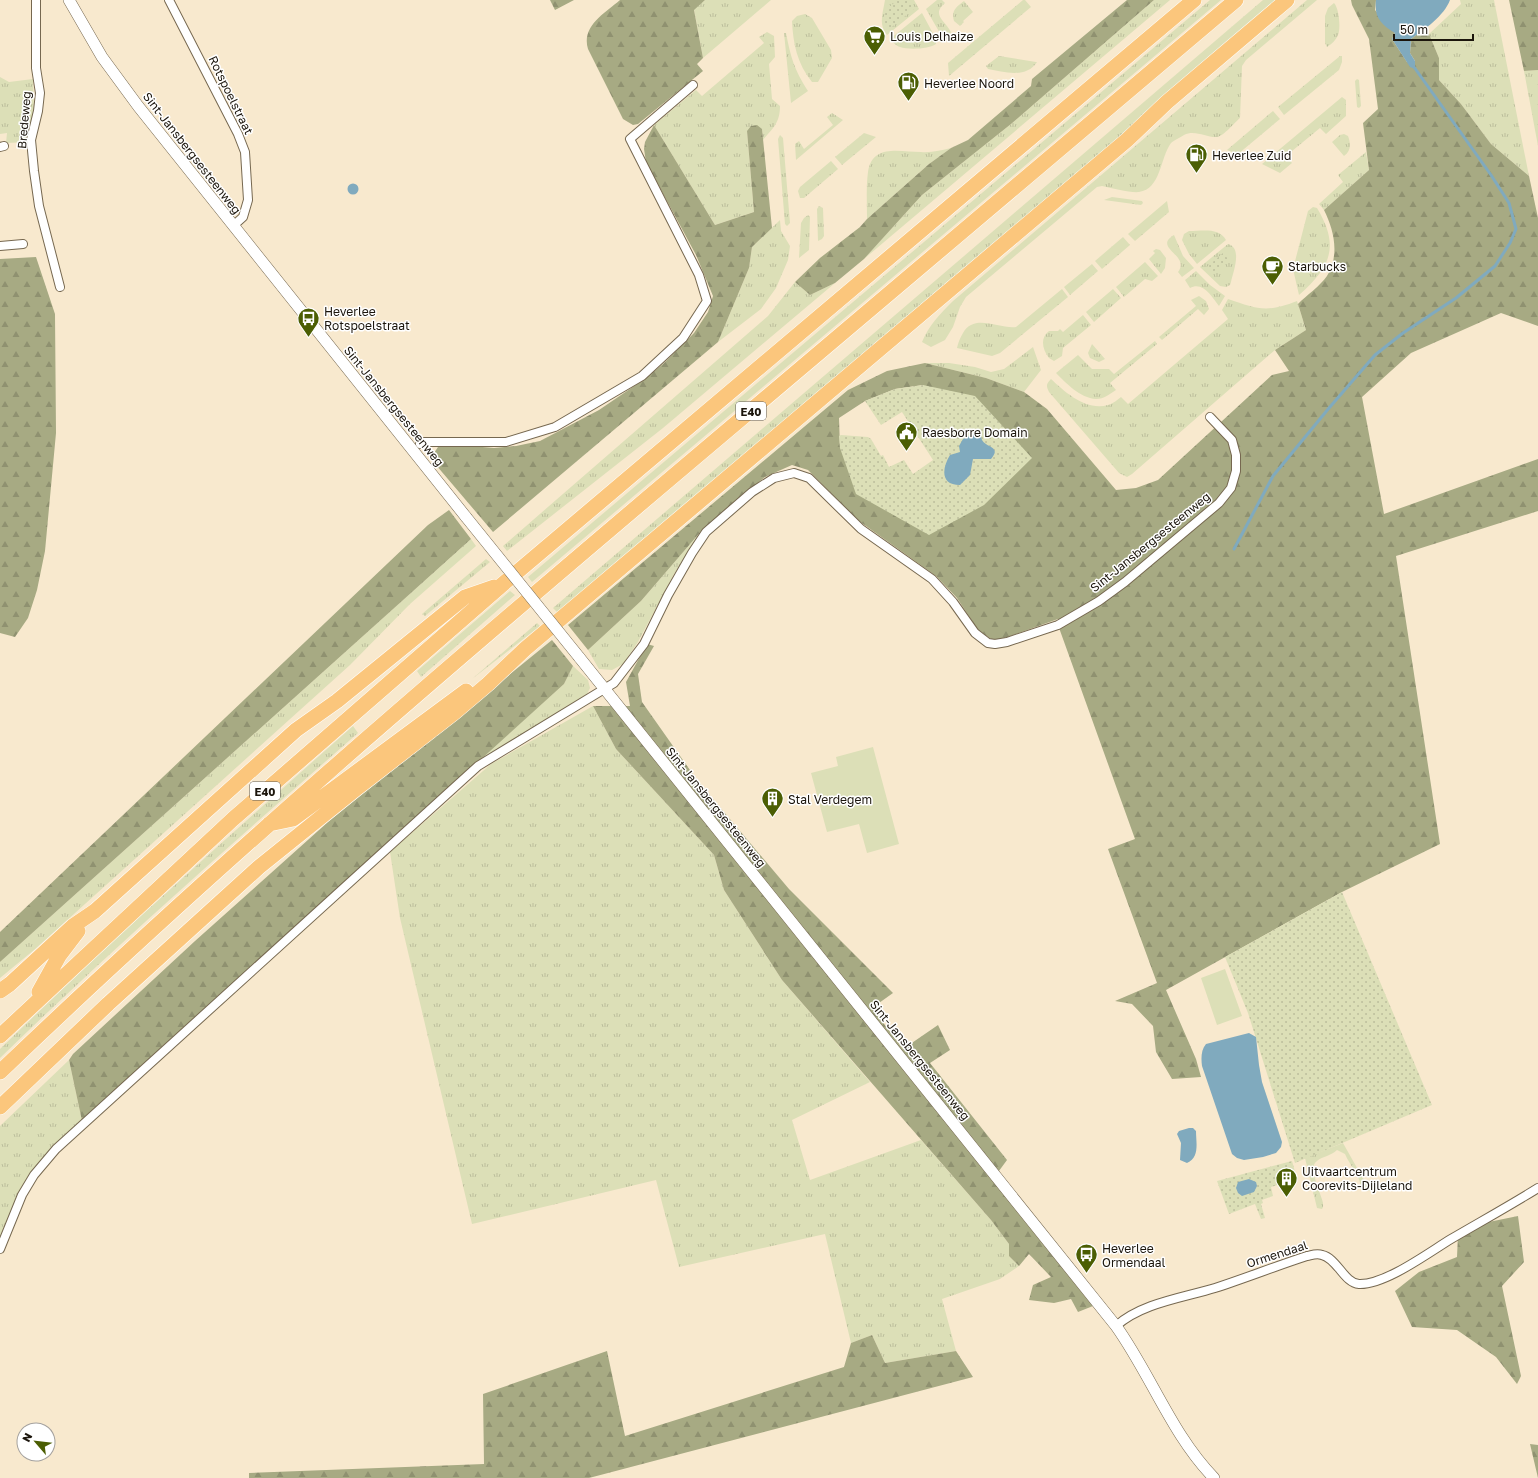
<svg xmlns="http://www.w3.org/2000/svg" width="1538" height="1478" font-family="'Golos Text',sans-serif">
	<defs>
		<pattern id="grass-tufts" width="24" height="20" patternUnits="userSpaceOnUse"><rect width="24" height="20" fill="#dcdfb7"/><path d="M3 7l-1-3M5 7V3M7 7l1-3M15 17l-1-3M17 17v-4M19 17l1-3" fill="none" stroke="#bcbe9c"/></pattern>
		<pattern id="forest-firs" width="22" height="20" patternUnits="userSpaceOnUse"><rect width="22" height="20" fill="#a7aa83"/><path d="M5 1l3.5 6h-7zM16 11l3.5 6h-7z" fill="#8f9170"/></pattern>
		<pattern id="park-dots" width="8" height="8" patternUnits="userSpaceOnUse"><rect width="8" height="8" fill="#dcdfb7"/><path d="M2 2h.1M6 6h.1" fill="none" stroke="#bcbe9c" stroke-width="1.8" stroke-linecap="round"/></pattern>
	</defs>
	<rect width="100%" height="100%" fill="#f8e9ce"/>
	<path fill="url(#grass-tufts)" d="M 705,0 L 771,0 L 703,58 L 694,9 Z
		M 885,0 L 914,0 L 919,9 L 887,35 C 878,24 883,13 885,0 Z
		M 937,0 L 942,0 L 945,3 C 931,15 945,20 951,32 L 948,38 L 943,42 L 941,35 L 926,9 Z
		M 1023,0 L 1025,0 L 1031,7 L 949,76 L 948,63 Z
		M 1154,0 L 1170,0 L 864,259 L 922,195 L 1011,124 Z
		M 1210,0 L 1221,0 L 532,582 L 528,577 Z
		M 1263,0 L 1281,0 L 558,613 L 553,608 Z
		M 1307,0 L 1317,0 L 1246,60 L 1242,66 L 1240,118 C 1235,122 1224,136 1217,137 C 1207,138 1195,129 1184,135 C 1180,138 1174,140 1171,143 C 1160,158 1161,189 1139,192 C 1131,193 1111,188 1102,186 L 1097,187 L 966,297 L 960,307 L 953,327 L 945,340 L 931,347 L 922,342 C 929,325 940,314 953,301 Z
		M 1460,0 L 1494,0 L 1529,176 L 1491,144 L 1461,104 L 1439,80 L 1439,58 L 1429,34 L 1461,4 Z
		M 964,1 L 973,12 L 963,21 L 964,22 L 960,26 L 954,21 C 951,11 956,7 964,1 Z
		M 1334,3 C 1339,8 1341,28 1338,35 C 1336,40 1332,44 1327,47 L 1325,43 L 1325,16 L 1328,8 Z
		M 922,13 L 936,39 L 936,44 C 930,49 908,50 900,47 C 896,46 893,42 890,39 Z
		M 805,14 L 812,18 L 831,50 L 832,58 L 818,82 L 812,82 C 797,64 793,43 792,21 L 797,16 Z
		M 767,32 L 774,36 L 775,57 L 769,64 L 772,99 L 780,106 C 780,123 773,128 763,140 L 762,129 L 747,131 L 754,212 L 715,225 L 654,125 L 696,90 L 702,96 L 764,43 L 759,37 Z
		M 784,33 L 786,33 C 791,58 794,69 808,91 L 791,103 Z
		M 999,56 L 1036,62 L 1037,62 C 1026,79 1004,72 988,69 L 986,66 Z
		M 1340,56 L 1342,56 L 1342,62 L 1339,70 L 1284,115 L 1278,107 Z
		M 1538,70 L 1538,146 L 1524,71 Z
		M 0,77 L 9,82 L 33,79 L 34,110 L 29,142 L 6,143 L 7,133 L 0,134 Z
		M 1357,79 L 1359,80 L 1361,106 L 1359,108 L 1357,107 L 1355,81 Z
		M 1342,97 L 1346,100 L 1346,116 L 1326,134 L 1320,128 L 1286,156 L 1292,163 L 1280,173 L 1262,164 Z
		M 1273,111 L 1280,119 L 1238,154 L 1227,150 Z
		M 832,113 L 843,120 L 796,160 L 795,144 L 799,141 L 804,149 L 833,125 L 827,117 Z
		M 864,133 L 876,137 L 842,165 L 835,157 Z
		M 1344,134 L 1348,136 C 1351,144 1351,151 1344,156 L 1332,142 L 1340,135 Z
		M 780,135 L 783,138 L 790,223 L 787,226 L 785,224 L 778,139 Z
		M 951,148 L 929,164 L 867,219 C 867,204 866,187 868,172 C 872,143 901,152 921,152 C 931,153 942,150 951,148 Z
		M 1366,152 L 1369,170 L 1324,210 L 1319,204 L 1343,182 L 1338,175 Z
		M 831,161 L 838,169 L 804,198 L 800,198 L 798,191 L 800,187 Z
		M 1112,197 L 1142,201 L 1143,203 L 1141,205 L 1104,200 Z
		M 1167,201 L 1169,212 L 1135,241 L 1128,234 Z
		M 819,206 L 823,208 L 824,236 L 822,239 L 818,241 L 817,209 Z
		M 1313,207 L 1317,208 C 1340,246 1331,267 1299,295 L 1293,269 L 1308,211 Z
		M 808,215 L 810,217 L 809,250 L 799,258 L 801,223 L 804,218 Z
		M 780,220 L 781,231 L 790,246 L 788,260 L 776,288 L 761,309 L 718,342 L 749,268 L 752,247 Z
		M 1189,231 C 1202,231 1219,227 1226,240 L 1197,264 L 1189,254 L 1182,240 L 1184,234 Z
		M 1174,235 L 1183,256 L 1194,268 L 1182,277 L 1178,272 C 1191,255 1152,248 1174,235 Z
		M 1123,237 L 1130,245 L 1102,269 L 1095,261 Z
		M 1228,244 C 1243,248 1233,272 1231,282 L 1230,285 L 1226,287 L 1220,286 L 1200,267 Z
		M 1156,249 L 1160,250 L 1166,258 L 1165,268 L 1161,274 L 1149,259 L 1155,253 L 1153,251 Z
		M 1145,262 L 1158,276 L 1152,281 L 1145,279 L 1124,297 L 1116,287 Z
		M 1092,264 L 1098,271 L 1070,295 L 1064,287 Z
		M 1196,271 L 1210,285 L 1225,296 L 1219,306 C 1212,297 1203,281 1190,288 L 1185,280 Z
		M 795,282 L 810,295 L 835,283 L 663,428 L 507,551 L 503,546 L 768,316 Z
		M 1062,289 L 1068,297 L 1000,353 L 992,356 L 957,348 C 958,343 960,338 963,333 C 974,313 999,329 1016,327 Z
		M 1113,289 L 1121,298 L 1094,322 L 1086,312 Z
		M 1199,296 L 1206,301 L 1209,309 L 1204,315 L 1198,309 L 1162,340 L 1159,337 L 1196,306 L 1191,300 Z
		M 1228,299 C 1257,309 1267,313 1297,301 L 1306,330 L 1275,350 L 1132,474 L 1127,477 L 1119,473 L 1049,392 C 1046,386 1046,384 1051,379 C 1066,393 1086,411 1108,405 C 1113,404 1118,399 1121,397 L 1128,404 L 1228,319 L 1222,310 Z
		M 1083,315 L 1091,325 L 1063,348 L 1062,356 L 1054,361 L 1049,358 C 1042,349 1040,338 1049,331 L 1058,331 L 1060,329 L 1063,332 Z
		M 1155,341 L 1157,344 L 1110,383 L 1116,390 C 1110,394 1104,399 1096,399 C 1080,398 1066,383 1056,373 L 1078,355 L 1092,369 L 1109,369 L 1114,374 Z
		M 1092,344 L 1105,359 L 1099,362 L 1090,358 L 1088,353 Z
		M 1033,347 L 1041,370 L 1024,392 L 986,378 L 925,363 L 949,363 L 975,367 L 991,372 L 1004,369 Z
		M 703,529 L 674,574 L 638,642 L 623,664 L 612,670 L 599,669 L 588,650 L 641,601 Z
		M 471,539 L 476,546 L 410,604 L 350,665 L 34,950 L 0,978 L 0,962 Z
		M 486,559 L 490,562 L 425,616 L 422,614 Z
		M 510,591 L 515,595 L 421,677 L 417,671 Z
		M 537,623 L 540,626 L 472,679 Z
		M 573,666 L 588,680 L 590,688 L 587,694 L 476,763 L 564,684 Z
		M 593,706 L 616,749 L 714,855 L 724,890 L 782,980 L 870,1082 L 792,1120 L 810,1180 L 921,1140 L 991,1220 L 1009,1244 L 1009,1256 L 1019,1266 L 1000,1279 L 942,1299 L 956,1351 L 885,1363 L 872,1335 L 851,1343 L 825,1234 L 679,1267 L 656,1180 L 472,1224 L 400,918 L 390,852 L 491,764 Z
		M 353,726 L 358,733 C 237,839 115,946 0,1058 L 0,1049 C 114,938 233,832 353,726 Z
		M 69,1060 L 82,1121 L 33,1170 L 18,1196 L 0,1237 L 0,1126 Z
		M 1343,1143 L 1370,1191 L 1363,1191 L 1361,1189 C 1361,1176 1350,1166 1345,1154 L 1337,1150 C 1331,1156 1323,1156 1317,1161 C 1307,1167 1321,1193 1323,1203 L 1323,1207 L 1322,1209 L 1317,1208 L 1305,1158 Z"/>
	<path fill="url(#forest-firs)" fill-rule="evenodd" d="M 550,0 L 574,0 L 555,10 Z
		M 620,0 L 705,0 L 694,10 L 703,58 L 697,64 L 703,71 L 638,124 L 633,125 L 623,119 L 588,49 C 581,26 605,13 620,0 Z
		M 1127,0 L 1154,0 L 1011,124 L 922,195 L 864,259 L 835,283 L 810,295 L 795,282 L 820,258 L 860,227 L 867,219 L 929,164 L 951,148 L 968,140 L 1031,86 L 1032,79 Z
		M 1351,0 L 1376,0 L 1375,10 L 1395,33 L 1392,39 L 1407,62 L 1415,61 L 1410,53 L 1411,39 L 1420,32 L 1429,34 L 1439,58 L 1439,80 L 1461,104 L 1491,144 L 1529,176 L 1538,218 L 1538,326 L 1501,313 L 1411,353 L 1362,397 L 1384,514 L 1538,459 L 1538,511 L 1396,556 L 1440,844 L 1342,892 L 1166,990 L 1196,1059 L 1201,1077 L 1172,1079 L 1156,1052 L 1153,1026 L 1132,1004 L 1115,1001 L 1157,983 L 1108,849 L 1135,839 L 1058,625 L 1058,619 L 999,640 L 991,639 L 978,630 L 957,598 L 936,576 L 859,521 L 808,470 L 792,465 L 765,477 L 703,529 L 641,601 L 588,650 L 568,625 L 848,390 L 887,371 L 925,363 L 986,378 L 1024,392 L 1047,409 L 1116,490 L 1136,488 L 1158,480 L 1272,375 L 1289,371 L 1275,350 L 1306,330 L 1298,304 C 1307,295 1320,286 1327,276 C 1340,255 1334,230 1324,210 L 1369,170 L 1363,123 L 1378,109 L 1369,39 L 1352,5 ZM 923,385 L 984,505 L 840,448 L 839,418 L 865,401 L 895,389 Z
		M 1509,0 L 1538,0 L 1538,70 L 1524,71 Z
		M 654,125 L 715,225 L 754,212 L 747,131 L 751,126 L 757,125 L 762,129 L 772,228 L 752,247 L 749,268 L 718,342 L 493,532 L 436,465 L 434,453 L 438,447 L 448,444 L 494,448 L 516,446 L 540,441 L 599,410 L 646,378 L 663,364 L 694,333 L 708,312 L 713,296 L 696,255 L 646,162 L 644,149 L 645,142 Z
		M 36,257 L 55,314 L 56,433 L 45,551 L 37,590 L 28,618 L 15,637 L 0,633 L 0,259 Z
		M 449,510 L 471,539 L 0,962 L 0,932 L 428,525 Z
		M 552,640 L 573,666 L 564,684 L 82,1121 L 69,1060 L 73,1054 L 195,941 L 328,822 Z
		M 647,644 L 654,646 L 638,674 L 642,702 L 697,780 L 789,889 L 893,993 L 872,1008 L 903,1049 L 938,1025 L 950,1050 L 930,1063 L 1007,1160 L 996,1175 L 1098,1304 L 1078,1312 L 1071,1299 L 1054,1303 L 1029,1300 L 1033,1285 L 1051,1277 L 1029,1254 L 1019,1266 L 1009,1256 L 1009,1244 L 991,1220 L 782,980 L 724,890 L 714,855 L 616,749 L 593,706 L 630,706 L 626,682 Z
		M 1518,1216 L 1524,1262 L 1502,1286 L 1521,1376 L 1517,1384 L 1496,1357 L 1457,1330 L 1412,1327 L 1395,1291 L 1419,1272 L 1457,1257 L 1458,1235 L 1479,1224 Z
		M 872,1335 L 885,1363 L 956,1351 L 973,1377 L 589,1478 L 249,1478 L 249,1473 L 484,1464 L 483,1394 L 607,1351 L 625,1436 L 844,1367 L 851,1343 Z
		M 1530,1444 L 1538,1445 L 1538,1478 Z"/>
	<path fill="url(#park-dots)" d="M 898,0 L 910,0 L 915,8 L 888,30 L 884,23 L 885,10 Z
		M 1223,253 L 1228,259 L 1212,273 L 1207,267 Z
		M 923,385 L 975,396 L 1032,458 L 984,505 L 929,535 L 856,494 L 840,448 L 839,436 L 841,435 L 868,437 L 871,439 L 881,456 L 883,455 L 889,467 L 904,460 L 913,474 L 933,460 L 902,412 L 881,425 L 865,401 L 895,389 Z
		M 1342,892 L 1432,1105 L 1295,1163 L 1248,1013 L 1225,957 Z
		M 1292,1161 L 1297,1179 L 1271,1187 L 1273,1196 L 1262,1200 L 1263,1203 L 1261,1204 L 1265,1218 L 1261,1219 L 1255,1204 L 1229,1214 L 1217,1181 Z"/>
	<path fill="#dcdfb7" d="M 873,747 L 899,844 L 867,853 L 859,824 L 827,832 L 811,773 L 838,766 L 836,757 Z
		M 1225,969 L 1242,1016 L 1217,1025 L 1201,978 Z"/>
	<path fill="#80aabe" d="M 1376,0 L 1450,0 C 1444,16 1425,29 1411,39 L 1410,53 L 1415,61 L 1415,69 L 1410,67 L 1392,39 L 1395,33 C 1381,24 1374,18 1376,0 Z
		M347.5 189a5.5 5.5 0 1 1 11 0a5.5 5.5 0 1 1-11 0Z
		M 978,432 L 981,433 C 981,435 981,438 982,440 C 986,448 1002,446 991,459 L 973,459 L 970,475 L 960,485 C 940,485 942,468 950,455 L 960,452 L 959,446 L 963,439 Z
		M 1249,1033 L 1256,1037 L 1259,1065 L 1262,1082 L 1282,1142 L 1281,1147 L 1276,1153 L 1263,1157 L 1244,1160 L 1237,1158 L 1232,1154 L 1202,1066 C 1201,1058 1201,1050 1206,1044 Z
		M 1189,1128 L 1193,1128 L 1196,1131 C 1196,1142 1200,1158 1187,1163 L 1180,1160 L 1181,1143 L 1177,1134 L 1179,1131 Z
		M 1249,1179 L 1256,1182 L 1257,1186 L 1254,1192 L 1242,1196 L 1238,1193 L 1236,1188 L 1238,1182 Z"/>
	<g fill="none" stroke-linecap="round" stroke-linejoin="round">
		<path stroke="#80aabe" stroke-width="3" d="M 1234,549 L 1273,476 L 1329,408 L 1375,355 L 1403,333 L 1456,298 L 1495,266 L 1510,243 L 1516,229 L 1509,203 L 1491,175 L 1414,67"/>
		<defs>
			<path id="street" d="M 36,0 L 36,68 L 40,93 L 38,111 L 31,140 L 34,171 L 39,206 L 60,287
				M 169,0 L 238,134 L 245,152 L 248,200 L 243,217 L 233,226
				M 0,147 L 4,146
				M 0,246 L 23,244
				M 420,444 L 424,442 L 506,442 L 555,427 L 642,376 L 683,338 L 707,301 L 699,275 L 630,139 L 693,85
				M 0,1249 L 22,1195 L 34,1175 L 56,1149 L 478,766 L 614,683 L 644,644 L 668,595 L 692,553 L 706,532 L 752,492 L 774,478 L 794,473 L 809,478 L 861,529 L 932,579 L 953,602 L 975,633 L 988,643 L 995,644 L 1007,642 L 1058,625 L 1099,601 L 1125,582 L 1219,503 L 1231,488 L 1236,471 L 1236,455 L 1232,440 L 1210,417
				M 1116,1326 C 1142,1303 1182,1298 1215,1288 C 1246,1278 1276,1266 1307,1256 C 1312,1255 1317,1253 1322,1255 C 1337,1258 1344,1283 1359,1284 C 1385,1285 1428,1253 1451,1239 C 1480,1222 1509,1206 1538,1188"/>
			<path id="secondary" d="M 69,0 L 102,57 L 138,106 L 466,517
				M 579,657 L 1116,1326 C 1151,1375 1172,1435 1214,1478"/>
			<path id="highway" d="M 269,824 L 293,819 L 466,691
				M 0,991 L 10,984 L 73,926 L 95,911 L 296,730 L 337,701 L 465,597 L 494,587
				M 39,992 L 59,956 L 78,931
				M 0,1036 L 233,819 L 503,584 L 1194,0
				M 0,1072 C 216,865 443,671 671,478 C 859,319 1048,159 1236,0
				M 0,1107 L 108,1004 L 259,867 L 356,789 L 455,712 L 488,684 L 525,649 L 1127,140 L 1167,102 L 1287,0"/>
		</defs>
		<use href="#street" stroke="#766850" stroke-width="10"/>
		<use href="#secondary" stroke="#766850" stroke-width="12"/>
		<use href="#highway" stroke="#fff" stroke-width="16"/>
		<use href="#street" stroke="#fff" stroke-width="8"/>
		<use href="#secondary" stroke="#fff" stroke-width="11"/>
		<use href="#highway" stroke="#fbc67c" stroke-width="15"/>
		<defs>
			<path id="secondary-bridge" d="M 466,517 L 579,657"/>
		</defs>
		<use href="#secondary-bridge" stroke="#766850" stroke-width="12" stroke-linecap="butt"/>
		<use href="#secondary-bridge" stroke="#fff" stroke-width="11"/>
	</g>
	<defs>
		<symbol id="supermarket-pin" viewBox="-11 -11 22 30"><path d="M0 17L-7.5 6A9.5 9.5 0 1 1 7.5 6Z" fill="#4b5e03" stroke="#fff"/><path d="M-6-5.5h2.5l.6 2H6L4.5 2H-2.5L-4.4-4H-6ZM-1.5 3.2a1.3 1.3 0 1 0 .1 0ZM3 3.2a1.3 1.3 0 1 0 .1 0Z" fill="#fff"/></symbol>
		<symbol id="fuel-pin" viewBox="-11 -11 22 30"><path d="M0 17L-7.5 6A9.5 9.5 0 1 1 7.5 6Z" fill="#4b5e03" stroke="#fff"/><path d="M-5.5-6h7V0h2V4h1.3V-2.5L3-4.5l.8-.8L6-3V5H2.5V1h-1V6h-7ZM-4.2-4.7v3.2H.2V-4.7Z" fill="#fff"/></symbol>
		<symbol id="cafe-pin" viewBox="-11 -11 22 30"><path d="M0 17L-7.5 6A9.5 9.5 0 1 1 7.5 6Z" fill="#4b5e03" stroke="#fff"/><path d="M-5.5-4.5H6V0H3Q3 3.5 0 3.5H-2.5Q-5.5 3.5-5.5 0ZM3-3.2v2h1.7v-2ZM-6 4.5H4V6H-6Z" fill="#fff"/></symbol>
		<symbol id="bus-pin" viewBox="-11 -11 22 30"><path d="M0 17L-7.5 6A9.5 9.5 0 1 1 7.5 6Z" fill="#4b5e03" stroke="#fff"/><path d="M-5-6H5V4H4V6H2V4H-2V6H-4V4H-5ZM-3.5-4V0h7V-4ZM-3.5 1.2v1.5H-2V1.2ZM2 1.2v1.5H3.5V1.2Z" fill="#fff"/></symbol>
		<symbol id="civic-pin" viewBox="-11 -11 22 30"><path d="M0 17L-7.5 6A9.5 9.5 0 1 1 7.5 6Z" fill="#4b5e03" stroke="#fff"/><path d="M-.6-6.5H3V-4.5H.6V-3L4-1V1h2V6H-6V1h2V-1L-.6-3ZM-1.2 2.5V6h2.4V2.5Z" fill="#fff"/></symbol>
		<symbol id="building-pin" viewBox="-11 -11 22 30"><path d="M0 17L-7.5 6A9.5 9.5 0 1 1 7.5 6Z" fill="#4b5e03" stroke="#fff"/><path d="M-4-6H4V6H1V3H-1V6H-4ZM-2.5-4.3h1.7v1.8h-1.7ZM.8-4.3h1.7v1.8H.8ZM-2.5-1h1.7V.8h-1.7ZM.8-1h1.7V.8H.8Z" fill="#fff"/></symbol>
	</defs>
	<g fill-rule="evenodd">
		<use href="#supermarket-pin" x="862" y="24" width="25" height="34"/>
		<use href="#fuel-pin" x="896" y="70" width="25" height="34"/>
		<use href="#fuel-pin" x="1184" y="142" width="25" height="34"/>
		<use href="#cafe-pin" x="1260" y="254" width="25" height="34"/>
		<use href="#bus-pin" x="296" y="306" width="25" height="34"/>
		<use href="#civic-pin" x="894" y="420" width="25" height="34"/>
		<use href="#building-pin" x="760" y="786" width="25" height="34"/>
		<use href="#building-pin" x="1274" y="1166" width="25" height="34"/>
		<use href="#bus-pin" x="1074" y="1242" width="25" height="34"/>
	</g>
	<g text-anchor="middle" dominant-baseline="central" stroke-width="3" stroke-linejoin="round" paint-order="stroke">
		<g fill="#fff" stroke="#5f5b55" stroke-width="1">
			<rect x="736" y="402" width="30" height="18" rx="3"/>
			<rect x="250" y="782" width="30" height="18" rx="3"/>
		</g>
		<g font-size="11" font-weight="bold" fill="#1b150c">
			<text x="751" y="411">E40</text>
			<text x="265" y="791">E40</text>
		</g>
		<g font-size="12" fill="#1b150c" stroke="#fff" text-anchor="start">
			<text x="890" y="36">Louis Delhaize</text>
			<text x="924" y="83">Heverlee Noord</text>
			<text x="1212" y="155">Heverlee Zuid</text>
			<text x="1288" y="266">Starbucks</text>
			<text x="324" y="311">Heverlee<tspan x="324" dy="14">Rotspoelstraat</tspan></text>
			<text x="922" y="432">Raesborre Domain</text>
			<text x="788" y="799">Stal Verdegem</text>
			<text x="1302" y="1171">Uitvaartcentrum<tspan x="1302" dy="14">Coorevits-Dijleland</tspan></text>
			<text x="1102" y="1248">Heverlee<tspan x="1102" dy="14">Ormendaal</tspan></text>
		</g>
		<g font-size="12" fill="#1b150c" stroke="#fff">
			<text transform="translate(231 95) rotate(64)">Rotspoelstraat</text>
			<text transform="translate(24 120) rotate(-85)">Bredeweg</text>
			<text transform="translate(192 153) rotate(52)">Sint-Jansbergsesteenweg</text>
			<text transform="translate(394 406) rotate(51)">Sint-Jansbergsesteenweg</text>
			<text transform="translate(1150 542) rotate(-39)">Sint-Jansbergsesteenweg</text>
			<text transform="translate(716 807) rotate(51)">Sint-Jansbergsesteenweg</text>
			<text transform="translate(920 1060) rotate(51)">Sint-Jansbergsesteenweg</text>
			<text transform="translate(1277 1254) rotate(-18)">Ormendaal</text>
		</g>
	</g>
	<g transform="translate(36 1442) rotate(298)"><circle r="19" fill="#ffffff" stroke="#a4a19e"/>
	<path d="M0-3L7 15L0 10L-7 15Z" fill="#4b5e03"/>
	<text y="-6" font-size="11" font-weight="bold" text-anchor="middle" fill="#1b150c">N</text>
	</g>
	<path d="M1394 34v6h79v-6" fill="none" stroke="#1b150c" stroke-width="2"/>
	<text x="1400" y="34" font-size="12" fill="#1b150c" stroke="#ffffff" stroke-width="3" paint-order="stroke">50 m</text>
</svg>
